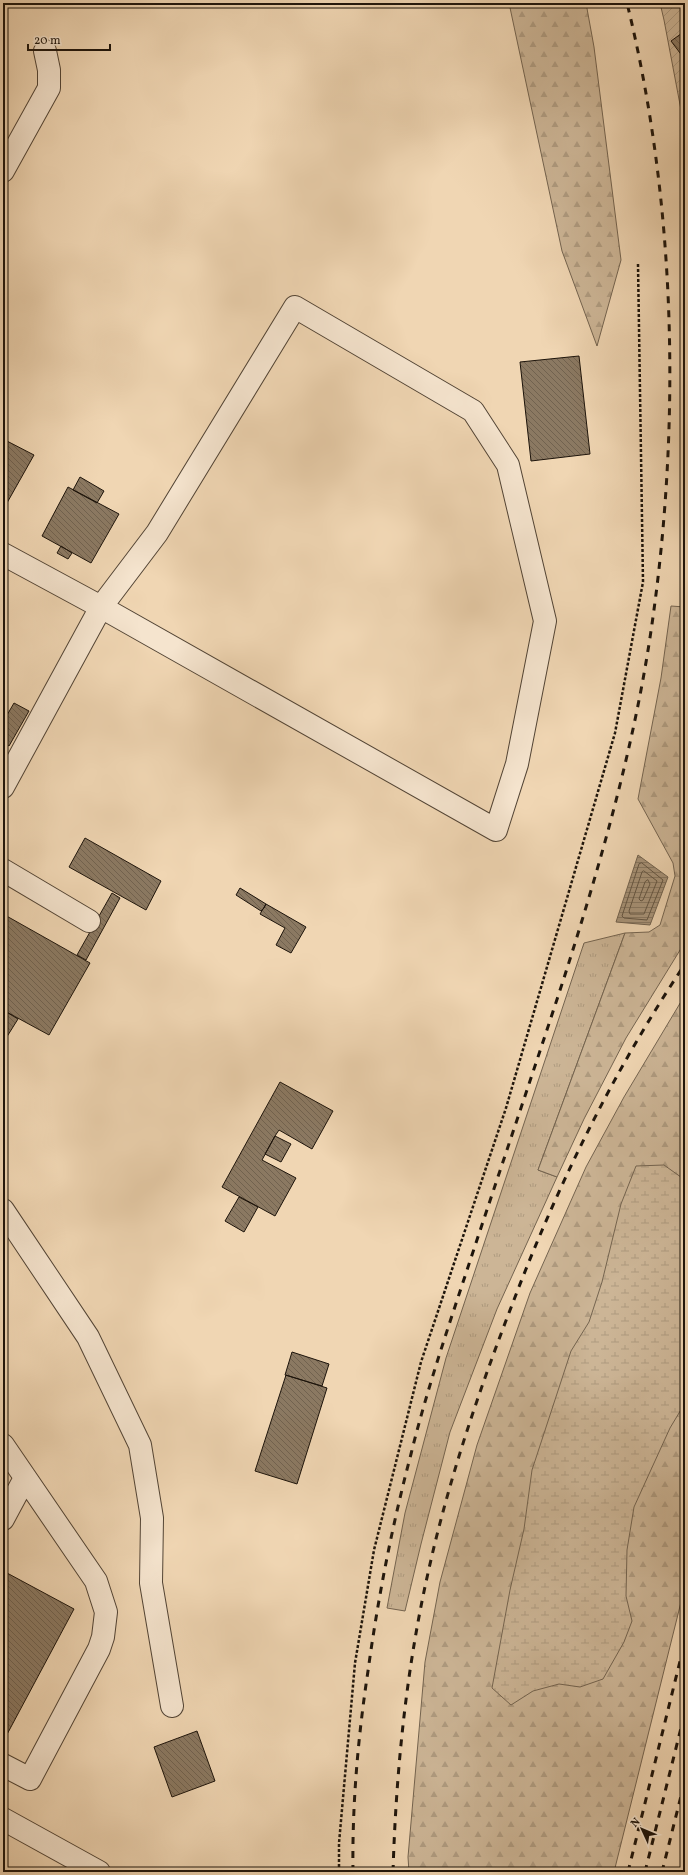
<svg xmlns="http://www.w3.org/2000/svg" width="688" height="1875" font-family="Vollkorn,serif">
	<defs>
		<pattern id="grass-tufts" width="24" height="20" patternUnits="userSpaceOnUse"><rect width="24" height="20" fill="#ccb596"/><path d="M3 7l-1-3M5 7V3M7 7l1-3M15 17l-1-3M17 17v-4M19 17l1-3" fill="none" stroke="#af9b80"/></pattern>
		<pattern id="forest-firs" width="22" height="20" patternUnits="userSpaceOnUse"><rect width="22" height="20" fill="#ccb596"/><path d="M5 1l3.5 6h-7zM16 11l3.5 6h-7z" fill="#af9b80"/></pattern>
		<pattern id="wetland-marsh" width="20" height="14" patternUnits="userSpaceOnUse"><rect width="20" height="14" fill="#ccb596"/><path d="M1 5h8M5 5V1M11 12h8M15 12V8" fill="none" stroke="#af9b80"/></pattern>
		<pattern id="garden-furrows" width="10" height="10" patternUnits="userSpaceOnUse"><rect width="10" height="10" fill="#ccb596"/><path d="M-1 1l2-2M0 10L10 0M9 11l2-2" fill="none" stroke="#af9b80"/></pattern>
		<pattern id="water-rules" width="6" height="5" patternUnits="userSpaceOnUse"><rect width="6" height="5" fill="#a8947a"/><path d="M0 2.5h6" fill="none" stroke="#887862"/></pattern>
		<pattern id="building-back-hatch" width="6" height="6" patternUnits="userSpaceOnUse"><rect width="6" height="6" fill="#8b7962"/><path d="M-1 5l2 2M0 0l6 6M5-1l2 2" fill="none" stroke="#71624f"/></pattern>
	</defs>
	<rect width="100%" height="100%" fill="#f0d6b3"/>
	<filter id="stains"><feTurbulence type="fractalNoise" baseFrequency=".005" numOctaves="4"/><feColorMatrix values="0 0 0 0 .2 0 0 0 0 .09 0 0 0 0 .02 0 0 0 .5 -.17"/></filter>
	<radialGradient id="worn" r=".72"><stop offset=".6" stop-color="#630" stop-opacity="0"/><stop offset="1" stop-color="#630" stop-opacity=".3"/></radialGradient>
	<path fill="url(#grass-tufts)" stroke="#746450" d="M 625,933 L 538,1170 L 557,1177 L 497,1309 L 450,1432 L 421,1544 L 405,1611 L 387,1608 L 405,1513 L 446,1358 L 584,943 Z"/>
	<path fill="url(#forest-firs)" stroke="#746450" d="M 509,3 L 586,3 L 594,47 L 621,260 L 597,346 L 562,251 Z
		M 671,606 L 685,607 L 685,942 L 626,1038 L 584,1119 L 557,1177 L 538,1170 L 625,933 L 649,932 L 660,925 L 675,876 L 673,863 L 638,799 L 661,678 Z
		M 685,995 L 685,1586 L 614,1872 L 409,1872 L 408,1857 L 425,1662 L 440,1582 L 477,1445 L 530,1293 L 586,1167 L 624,1097 Z"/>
	<path fill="url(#wetland-marsh)" stroke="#746450" d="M 664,1165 L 685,1180 L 685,1403 L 670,1428 L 634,1507 L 627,1550 L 626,1596 L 632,1621 L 624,1642 L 603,1679 L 580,1687 L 559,1684 L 533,1691 L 511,1705 L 492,1688 L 510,1590 L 524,1529 L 532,1470 L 571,1351 L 589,1322 L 602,1282 L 621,1204 L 636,1166 Z"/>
	<path fill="url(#garden-furrows)" stroke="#746450" d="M 660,3 L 685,3 L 685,131 L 664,20 Z"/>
	<path fill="url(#water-rules)" stroke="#70614e" d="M 638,855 L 668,877 L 650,925 L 616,922 Z"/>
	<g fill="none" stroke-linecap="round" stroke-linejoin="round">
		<path stroke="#625442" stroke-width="1" d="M 642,863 L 663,880 L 647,920 L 624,918 L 622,916 L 639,864 Z
			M 644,871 L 657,881 L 644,914 L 630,914 L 629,911 L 642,872 Z
			M 648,880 L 650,884 L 643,900 L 641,901 L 639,899 L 645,882 Z"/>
	</g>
	<path fill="url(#building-back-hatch)" stroke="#1d140b" d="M 685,31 L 685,55 L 683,57 L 671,41 Z
		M 579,356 L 590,454 L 531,461 L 520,362 Z
		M 3,439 L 34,455 L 3,510 Z
		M 80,477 L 104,491 L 97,503 L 73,490 Z
		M 68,487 L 119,514 L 91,563 L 42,536 Z
		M 61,546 L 72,553 L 68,559 L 57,553 Z
		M 14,703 L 29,711 L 9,746 L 3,742 L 3,722 Z
		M 85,838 L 161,881 L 146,910 L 69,867 Z
		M 240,888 L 266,904 L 264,908 L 261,911 L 236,895 Z
		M 112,893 L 120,898 L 86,960 L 77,955 Z
		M 266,904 L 306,927 L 291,953 L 276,945 L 285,928 L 260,914 Z
		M 3,914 L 90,963 L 49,1035 L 3,1010 Z
		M 3,1010 L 18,1019 L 3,1043 Z
		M 280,1082 L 333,1111 L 312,1149 L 279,1130 L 275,1136 L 262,1160 L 296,1178 L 275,1216 L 222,1187 Z
		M 275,1136 L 291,1144 L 281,1162 L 265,1154 Z
		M 239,1197 L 258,1207 L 244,1232 L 225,1221 Z
		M 292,1352 L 329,1364 L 322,1386 L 285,1375 Z
		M 286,1375 L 327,1388 L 297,1484 L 255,1471 Z
		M 7,1573 L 74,1609 L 4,1740 L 3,1581 Z
		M 197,1731 L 215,1781 L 172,1797 L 154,1747 Z"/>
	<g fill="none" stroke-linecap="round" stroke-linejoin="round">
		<defs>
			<path id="minor" d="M 3,171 L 49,88 L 49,70 L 45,51
				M 3,554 L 101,607 L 496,830 L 517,764 L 545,621 L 508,465 L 473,411 L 295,307 L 157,533 L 101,607 L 3,787
				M 3,870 L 89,921
				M 3,1210 L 88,1337 L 140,1445 L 152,1518 L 151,1583 L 172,1706
				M 3,1445 L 96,1581 L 106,1612 L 103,1637 L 99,1649 L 30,1779 L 3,1765
				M 3,1519 L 25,1478
				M 3,1819 L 99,1872"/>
		</defs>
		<use href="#minor" stroke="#524435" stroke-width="24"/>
		<path stroke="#1d140b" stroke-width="2.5" stroke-dasharray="3 2" stroke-linecap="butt" d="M 339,1872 L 339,1843 L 355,1663 L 374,1550 L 421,1362 L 506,1108 L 615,733 L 643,582 L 638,264"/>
		<use href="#minor" stroke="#f5e4ce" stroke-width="22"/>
		<path stroke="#1d140b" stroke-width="3" stroke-dasharray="7 7" stroke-linecap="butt" d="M 353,1872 C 352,1805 358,1737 368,1671 C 378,1598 392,1526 411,1454 C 427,1389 449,1325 470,1261 C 501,1167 533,1073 564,978 C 601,862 635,744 652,624 C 681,421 676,203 627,3
			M 393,1872 C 396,1772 406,1671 428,1573 C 448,1482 478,1393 512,1305 C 557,1186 614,1070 685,964
			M 628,1872 L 685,1641
			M 645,1872 L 685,1712
			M 662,1872 L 685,1780"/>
	</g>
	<rect width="688" height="1875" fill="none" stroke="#f0d6b3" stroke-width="16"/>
	<rect x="4" y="4" width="680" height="1867" fill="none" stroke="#1d140b" stroke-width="2"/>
	<rect x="8" y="8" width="672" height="1859" fill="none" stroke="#1d140b"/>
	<g transform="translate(642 1829) rotate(314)" stroke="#f5e4ce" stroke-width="3" paint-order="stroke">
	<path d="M0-3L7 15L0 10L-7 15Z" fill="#1d140b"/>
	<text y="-6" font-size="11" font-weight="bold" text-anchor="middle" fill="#1d140b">N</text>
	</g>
	<path d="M28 44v6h82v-6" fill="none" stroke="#1d140b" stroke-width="2"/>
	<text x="34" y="44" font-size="12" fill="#1d140b" stroke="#f5e4ce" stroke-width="3" paint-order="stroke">20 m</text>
	<rect width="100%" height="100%" filter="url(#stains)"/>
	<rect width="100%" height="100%" fill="url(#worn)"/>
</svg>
